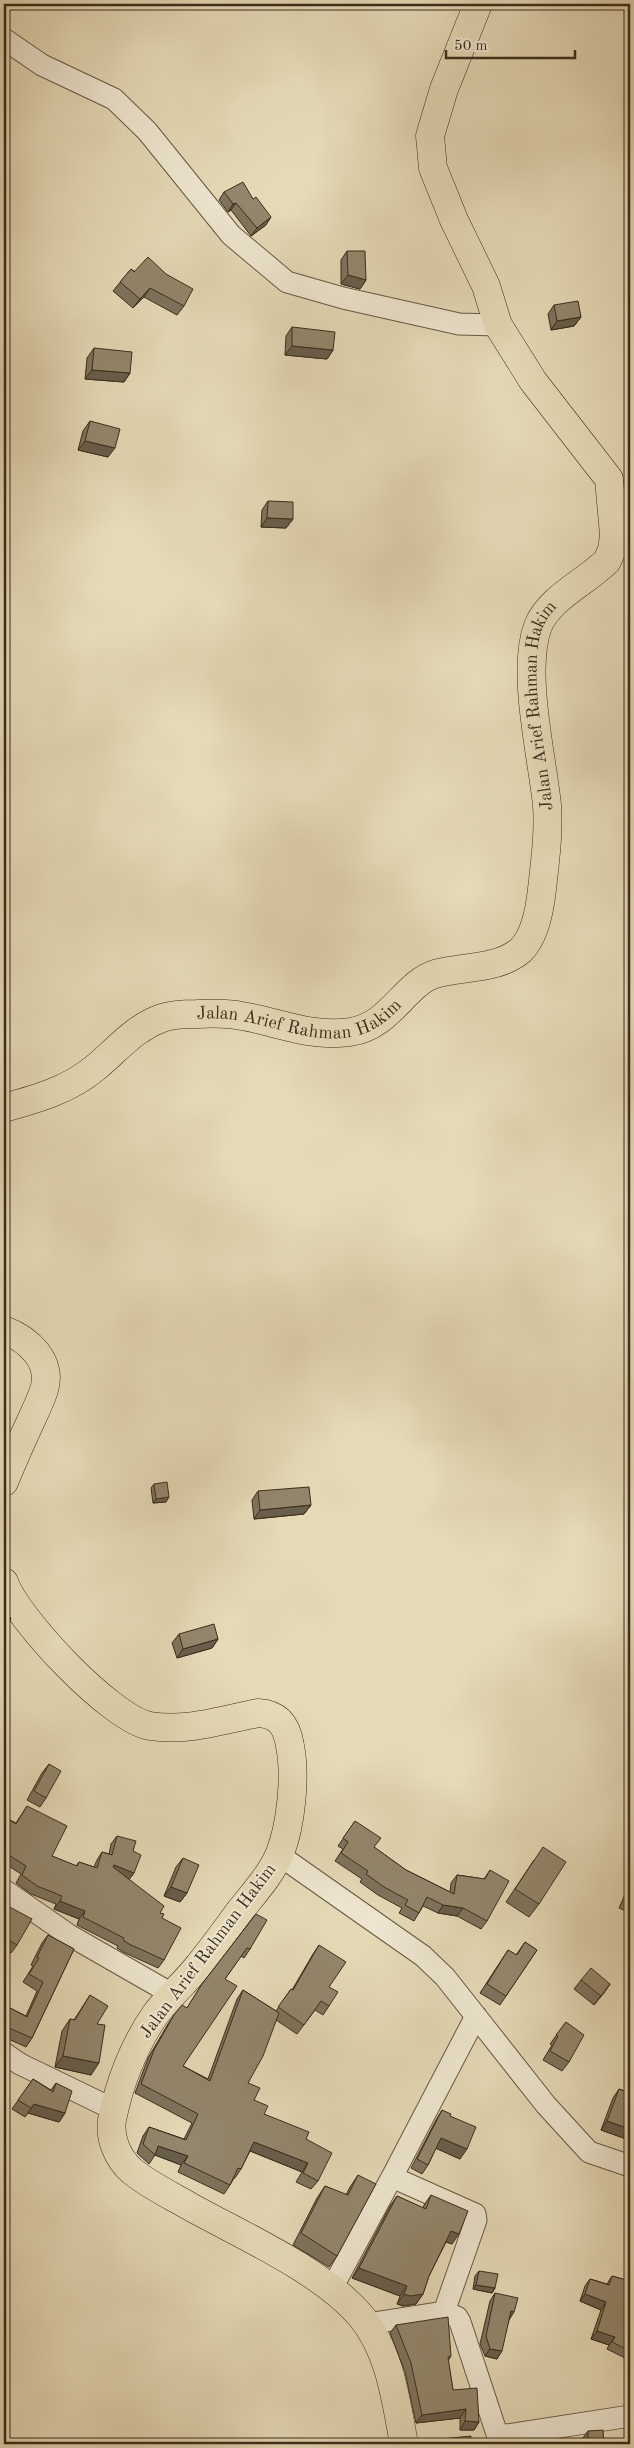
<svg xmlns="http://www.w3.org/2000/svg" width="634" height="2448" font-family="'Old Standard TT',serif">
	<rect width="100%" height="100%" fill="#e5d9b6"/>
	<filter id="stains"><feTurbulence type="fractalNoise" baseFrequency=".004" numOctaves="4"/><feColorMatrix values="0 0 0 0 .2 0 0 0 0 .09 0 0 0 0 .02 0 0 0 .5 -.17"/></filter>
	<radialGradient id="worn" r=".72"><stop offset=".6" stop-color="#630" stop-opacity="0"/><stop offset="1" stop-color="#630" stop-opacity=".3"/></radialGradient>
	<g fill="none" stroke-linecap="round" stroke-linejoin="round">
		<defs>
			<path id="minor" d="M 4,39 L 42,65 L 114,99 L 147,131 L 231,235 L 287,282 L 343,298 L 459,324 L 498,325
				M 279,1855 L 423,1956 L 445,1977 L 546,2105 L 589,2152 L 630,2166
				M 4,1890 L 69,1935 L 172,1994
				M 4,2053 L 20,2064 L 115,2110
				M 331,2290 L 392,2177
				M 444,2312 L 457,2317 L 460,2322 L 497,2434 L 507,2435 L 630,2416
				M 367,2324 L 444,2312 L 476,2220 L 475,2214 L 392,2177 L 476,2016"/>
			<g id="major">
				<path id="s1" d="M 4,1108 C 36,1099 69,1090 95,1068 C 117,1050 134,1028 162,1018 C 173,1014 186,1014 197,1014 C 212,1013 227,1013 242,1016 C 278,1022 312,1038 350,1032 C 391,1026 404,984 435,974 C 463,966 498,970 521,950 C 535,936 540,908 542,889 C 545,862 549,833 547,805 C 542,756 521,671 538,626 C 549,598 586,582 607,561 L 612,550 L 614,535 L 609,479 L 533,381 L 498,325 L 486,286 L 454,220 L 433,168 L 430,136 L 444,89 L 478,4"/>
				<path d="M 4,1330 C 28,1339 53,1361 44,1390 C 40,1402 34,1414 29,1425 C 20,1444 12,1463 4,1482"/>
				<path d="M 4,1582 C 17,1619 111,1719 150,1726 C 186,1732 223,1720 258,1713 C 279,1714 287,1726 290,1746 C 296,1776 291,1825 280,1853 C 271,1875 253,1894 239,1912 C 226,1930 213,1948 199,1965 C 185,1983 168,1997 155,2015 C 134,2045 119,2084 112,2120 C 109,2138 118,2159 132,2171 C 149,2185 170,2195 189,2206 C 241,2235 321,2270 360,2315 C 390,2350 396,2401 404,2444"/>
			</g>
		</defs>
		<use href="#minor" stroke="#665842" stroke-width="23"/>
		<use href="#major" stroke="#3b2d1b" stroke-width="29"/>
		<use href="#minor" stroke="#eee6d0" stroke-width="21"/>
		<use href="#major" stroke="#e5d9b6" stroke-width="28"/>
	</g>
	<path fill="#7e735d" stroke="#3b2d1b" d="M 224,192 L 266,225 L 251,236 L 231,210 L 228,212 L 219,200 Z
		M 347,251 L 366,280 L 360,289 L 341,284 L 341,260 Z
		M 131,269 L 184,306 L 177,315 L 144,297 L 133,308 L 113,291 Z
		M 554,305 L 581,317 L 574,326 L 551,330 L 548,314 Z
		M 292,327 L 333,350 L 327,359 L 285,355 L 286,336 Z
		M 94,348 L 130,373 L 124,382 L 85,379 L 87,358 Z
		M 90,421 L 108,457 L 78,450 L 83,431 Z
		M 268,501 L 293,519 L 286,528 L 261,527 L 262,510 Z
		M 154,1484 L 166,1502 L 153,1503 L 151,1488 Z
		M 258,1491 L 311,1505 L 304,1514 L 254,1519 L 252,1500 Z
		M 179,1634 L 218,1639 L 212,1648 L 177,1658 L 172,1643 Z
		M 49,1764 L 46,1798 L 40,1807 L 27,1800 L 42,1773 Z
		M 27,1806 L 52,1856 L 76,1866 L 79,1862 L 94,1867 L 97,1860 L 102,1852 L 109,1854 L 111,1844 L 117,1836 L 133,1851 L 134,1873 L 129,1879 L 160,1913 L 162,1918 L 164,1960 L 158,1968 L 123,1952 L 117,1948 L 118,1946 L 77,1925 L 79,1919 L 54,1909 L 56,1904 L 31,1894 L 16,1883 L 21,1874 L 4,1863 L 4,1817 L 16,1823 Z
		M 355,1821 L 374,1847 L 406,1870 L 450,1892 L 451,1883 L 457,1875 L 484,1879 L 490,1870 L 487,1921 L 481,1929 L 457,1916 L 438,1913 L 423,1906 L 414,1921 L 399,1913 L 402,1908 L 378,1895 L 360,1882 L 362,1879 L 335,1861 L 343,1849 L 338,1846 Z
		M 183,1858 L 187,1893 L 180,1902 L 164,1896 L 176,1867 Z
		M 534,1860 L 539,1904 L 529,1917 L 506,1902 Z
		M 630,1886 L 630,1913 L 619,1908 L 626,1892 Z
		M 4,1904 L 17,1945 L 11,1953 L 4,1949 Z
		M 256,1914 L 250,1949 L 244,1958 L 241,1956 L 225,1979 L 183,2066 L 208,2079 L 237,1999 L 243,1990 L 276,2011 L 291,1989 L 292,1990 L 313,1954 L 319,1945 L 329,1987 L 329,2006 L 323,2015 L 315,2010 L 297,2034 L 276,2020 L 248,2083 L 254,2100 L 264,2114 L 306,2139 L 318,2181 L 311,2189 L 296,2182 L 302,2172 L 250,2151 L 241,2169 L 235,2178 L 234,2178 L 230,2185 L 224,2194 L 178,2172 L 181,2165 L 155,2155 L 149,2164 L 137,2153 L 143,2136 L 149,2127 L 184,2139 L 192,2123 L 135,2093 L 148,2058 L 168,2024 L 174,2015 L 187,2008 L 202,1984 Z
		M 48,1935 L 74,1949 L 32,2038 L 26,2047 L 4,2037 L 4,2018 L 10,2008 L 26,2016 L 37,1991 L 23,1982 L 33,1966 L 31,1965 L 42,1943 Z
		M 525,1942 L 537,1950 L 500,2005 L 480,1993 L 508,1950 L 516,1955 Z
		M 581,1980 L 610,1984 L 594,2005 L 574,1989 Z
		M 90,1995 L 97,2024 L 91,2075 L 55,2067 L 62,2031 L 70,2019 L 74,2020 Z
		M 566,2022 L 569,2062 L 562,2071 L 543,2060 L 552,2045 L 550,2044 Z
		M 33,2079 L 51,2090 L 56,2083 L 65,2113 L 59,2122 L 28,2113 L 25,2117 L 12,2109 Z
		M 619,2089 L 630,2093 L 630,2145 L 627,2144 L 629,2140 L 601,2130 L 613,2098 Z
		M 442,2110 L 450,2116 L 460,2159 L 436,2148 L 428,2165 L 422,2174 L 411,2168 L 436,2120 Z
		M 358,2175 L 337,2256 L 329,2267 L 293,2245 L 317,2198 L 325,2186 L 346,2195 L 350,2187 Z
		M 431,2195 L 452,2244 L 446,2242 L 429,2276 L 423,2294 L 416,2304 L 403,2306 L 397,2304 L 400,2296 L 352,2278 L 390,2206 L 397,2196 L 423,2208 L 424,2205 Z
		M 479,2271 L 495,2288 L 492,2293 L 473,2289 L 475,2276 Z
		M 612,2276 L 629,2281 L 630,2278 L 630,2350 L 625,2358 L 607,2349 L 609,2345 L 591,2339 L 601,2310 L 580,2301 L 585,2286 L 590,2279 L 607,2284 Z
		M 495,2293 L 509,2320 L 497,2359 L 485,2356 L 480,2344 L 490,2301 Z
		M 396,2325 L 451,2356 L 448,2361 L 453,2390 L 479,2422 L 474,2430 L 460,2430 L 460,2418 L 416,2423 L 405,2372 L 390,2333 Z
		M 588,2431 L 604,2444 L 583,2444 L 582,2439 Z"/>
	<path fill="#675e4c" stroke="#3b2d1b" d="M 4,4 L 13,4 L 12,6 L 4,8 Z
		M 236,203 L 231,210 L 228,212 L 233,204 Z
		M 271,217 L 266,225 L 251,236 L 257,228 Z
		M 348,275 L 366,280 L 360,289 L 341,284 Z
		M 150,288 L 144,297 L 133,308 L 140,299 Z
		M 581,317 L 574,326 L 551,330 L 557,321 Z
		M 292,346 L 333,350 L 327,359 L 285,355 Z
		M 92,370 L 130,373 L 124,382 L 85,379 Z
		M 85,441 L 115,448 L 108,457 L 78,450 Z
		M 267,518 L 293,519 L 286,528 L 261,527 Z
		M 169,1497 L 166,1502 L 153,1503 L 156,1499 Z
		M 311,1505 L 304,1514 L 254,1519 L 260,1510 Z
		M 218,1639 L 212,1648 L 177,1658 L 183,1649 Z
		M 114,1865 L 134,1873 L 128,1881 L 108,1873 Z
		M 171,1887 L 187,1893 L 180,1902 L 164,1896 Z
		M 60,1901 L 85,1911 L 79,1919 L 54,1909 Z
		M 443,1905 L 463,1908 L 457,1916 L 438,1913 Z
		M 610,1984 L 604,1993 L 594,2005 L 601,1996 Z
		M 63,2056 L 99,2063 L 91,2075 L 55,2067 Z
		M 34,2104 L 65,2113 L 59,2122 L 28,2113 Z
		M 607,2121 L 630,2129 L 630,2138 L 629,2140 L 601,2130 Z
		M 441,2138 L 467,2149 L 460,2159 L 435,2148 Z
		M 254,2142 L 308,2163 L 302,2172 L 248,2150 Z
		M 158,2146 L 188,2156 L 181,2165 L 155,2155 Z
		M 451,2231 L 459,2234 L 452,2244 L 444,2241 Z
		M 359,2268 L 407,2286 L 400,2296 L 352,2278 Z
		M 476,2285 L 495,2288 L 492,2293 L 473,2289 Z
		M 404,2294 L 423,2294 L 416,2304 L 403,2306 L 397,2304 Z
		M 585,2294 L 606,2302 L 601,2310 L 580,2301 Z
		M 511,2311 L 514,2312 L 509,2320 Z
		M 597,2331 L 615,2337 L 609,2345 L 591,2339 Z
		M 490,2349 L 502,2351 L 497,2359 L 485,2356 Z
		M 466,2409 L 460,2418 L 416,2423 L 422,2415 Z
		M 465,2421 L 479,2422 L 474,2430 L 460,2430 Z"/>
	<path fill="#93866c" stroke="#3b2d1b" d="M 243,182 L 253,199 L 256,197 L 271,217 L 257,228 L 236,203 L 233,204 L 224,192 Z
		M 347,251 L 365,251 L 366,280 L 348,275 Z
		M 148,257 L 166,274 L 193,289 L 184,306 L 150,288 L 140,299 L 120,282 L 131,269 L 134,272 Z
		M 578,301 L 581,317 L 557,321 L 554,305 Z
		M 292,327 L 335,332 L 333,350 L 292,346 Z
		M 94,348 L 132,352 L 130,373 L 92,370 Z
		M 90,421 L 120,429 L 115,448 L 85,441 Z
		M 268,501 L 293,502 L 293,519 L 267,518 Z
		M 167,1482 L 169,1497 L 156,1499 L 154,1484 Z
		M 309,1487 L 311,1505 L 260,1510 L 258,1491 Z
		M 4,1615 L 11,1618 L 4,1638 Z
		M 214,1624 L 218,1639 L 183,1649 L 179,1634 Z
		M 49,1764 L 61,1771 L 46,1798 L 34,1791 Z
		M 27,1806 L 67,1826 L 52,1856 L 77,1866 L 79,1862 L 97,1868 L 102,1852 L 112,1855 L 117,1836 L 136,1841 L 133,1851 L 141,1855 L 134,1873 L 114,1865 L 113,1867 L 164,1906 L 160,1913 L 164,1914 L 162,1918 L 181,1928 L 164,1960 L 129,1944 L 123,1940 L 124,1938 L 83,1917 L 85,1911 L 60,1901 L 62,1896 L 37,1886 L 22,1875 L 26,1866 L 4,1852 L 4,1817 L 16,1824 Z
		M 355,1821 L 381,1838 L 374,1847 L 406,1870 L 454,1894 L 457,1875 L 485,1879 L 490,1870 L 509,1881 L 487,1921 L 463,1908 L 443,1905 L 427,1897 L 419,1913 L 405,1905 L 408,1900 L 384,1887 L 366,1874 L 368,1871 L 341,1853 L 348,1842 L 343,1838 Z
		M 543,1847 L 566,1862 L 539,1904 L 515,1889 Z
		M 183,1858 L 199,1865 L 187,1893 L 171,1887 Z
		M 630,1888 L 630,1901 L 625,1899 Z
		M 4,1904 L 32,1919 L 17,1945 L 4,1937 Z
		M 256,1914 L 267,1920 L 250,1949 L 247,1948 L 225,1979 L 237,1986 L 183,2066 L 210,2081 L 243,1990 L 279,2013 L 263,2056 L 248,2083 L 260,2088 L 254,2100 L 268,2106 L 264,2114 L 309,2132 L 306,2139 L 332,2153 L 318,2181 L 303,2173 L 308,2163 L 254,2142 L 241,2169 L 238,2168 L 230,2185 L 184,2163 L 188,2156 L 158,2146 L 155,2155 L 143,2144 L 149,2127 L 186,2140 L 198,2114 L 141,2084 L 154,2050 L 174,2015 L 182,2005 L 187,2008 L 202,1984 Z
		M 48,1935 L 74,1949 L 32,2038 L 4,2026 L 4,2021 L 10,2008 L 27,2017 L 43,1982 L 29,1974 L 39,1958 L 37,1957 Z
		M 525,1942 L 537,1950 L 506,1996 L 487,1984 L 508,1950 L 517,1955 Z
		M 319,1945 L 346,1962 L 329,1987 L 338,1992 L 329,2006 L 321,2001 L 304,2025 L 278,2007 L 291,1989 L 293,1990 Z
		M 591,1968 L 610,1984 L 601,1996 L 581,1980 Z
		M 90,1995 L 108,2006 L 97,2024 L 105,2025 L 99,2063 L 63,2056 L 70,2019 L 75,2020 Z
		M 566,2022 L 584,2035 L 569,2062 L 550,2051 L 558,2036 L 556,2035 Z
		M 33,2079 L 53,2092 L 56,2083 L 72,2091 L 65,2113 L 34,2104 L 31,2108 L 18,2100 Z
		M 619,2089 L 630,2093 L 630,2129 L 607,2121 Z
		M 442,2110 L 451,2114 L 450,2116 L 476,2127 L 467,2149 L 441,2138 L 428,2165 L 417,2159 Z
		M 358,2175 L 376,2184 L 337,2256 L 301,2233 L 325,2186 L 348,2195 Z
		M 431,2195 L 468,2211 L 459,2234 L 451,2231 L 429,2276 L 423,2294 L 410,2296 L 404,2294 L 407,2286 L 359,2268 L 397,2196 L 426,2209 Z
		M 479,2271 L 498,2274 L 495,2288 L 476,2285 Z
		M 612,2276 L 630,2281 L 630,2351 L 612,2342 L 615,2337 L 597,2331 L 606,2302 L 585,2294 L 590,2279 L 609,2285 Z
		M 495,2293 L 518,2298 L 514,2312 L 511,2311 L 502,2351 L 490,2349 L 486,2336 Z
		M 448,2317 L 451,2356 L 448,2357 L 453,2390 L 477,2388 L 479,2422 L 465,2421 L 466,2409 L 422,2415 L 411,2363 L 396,2325 Z
		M 603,2430 L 604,2444 L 588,2444 L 588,2431 Z
		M 471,2436 L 470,2444 L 431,2444 L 431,2440 Z
		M 515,2442 L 530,2442 L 530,2444 L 515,2444 Z"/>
	<g text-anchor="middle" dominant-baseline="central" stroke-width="4.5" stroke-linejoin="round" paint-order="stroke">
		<g font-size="18" fill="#3b2d1b" stroke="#eee6d0">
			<text stroke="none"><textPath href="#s1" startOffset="821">Jalan Arief Rahman Hakim</textPath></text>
			<text stroke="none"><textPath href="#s1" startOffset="326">Jalan Arief Rahman Hakim</textPath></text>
			<text transform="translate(208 1951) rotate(-53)">Jalan Arief Rahman Hakim</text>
		</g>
	</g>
	<rect width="634" height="2448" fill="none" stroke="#e5d9b6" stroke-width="20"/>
	<rect x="5" y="5" width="624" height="2438" fill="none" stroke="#3b2d1b" stroke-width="2.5"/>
	<rect x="10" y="10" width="614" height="2428" fill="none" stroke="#3b2d1b"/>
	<path d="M446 50v8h129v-8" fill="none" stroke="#3b2d1b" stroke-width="2.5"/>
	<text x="454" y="50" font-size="15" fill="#3b2d1b" stroke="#eee6d0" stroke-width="4" paint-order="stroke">50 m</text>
	<rect width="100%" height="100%" filter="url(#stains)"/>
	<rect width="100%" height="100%" fill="url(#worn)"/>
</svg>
